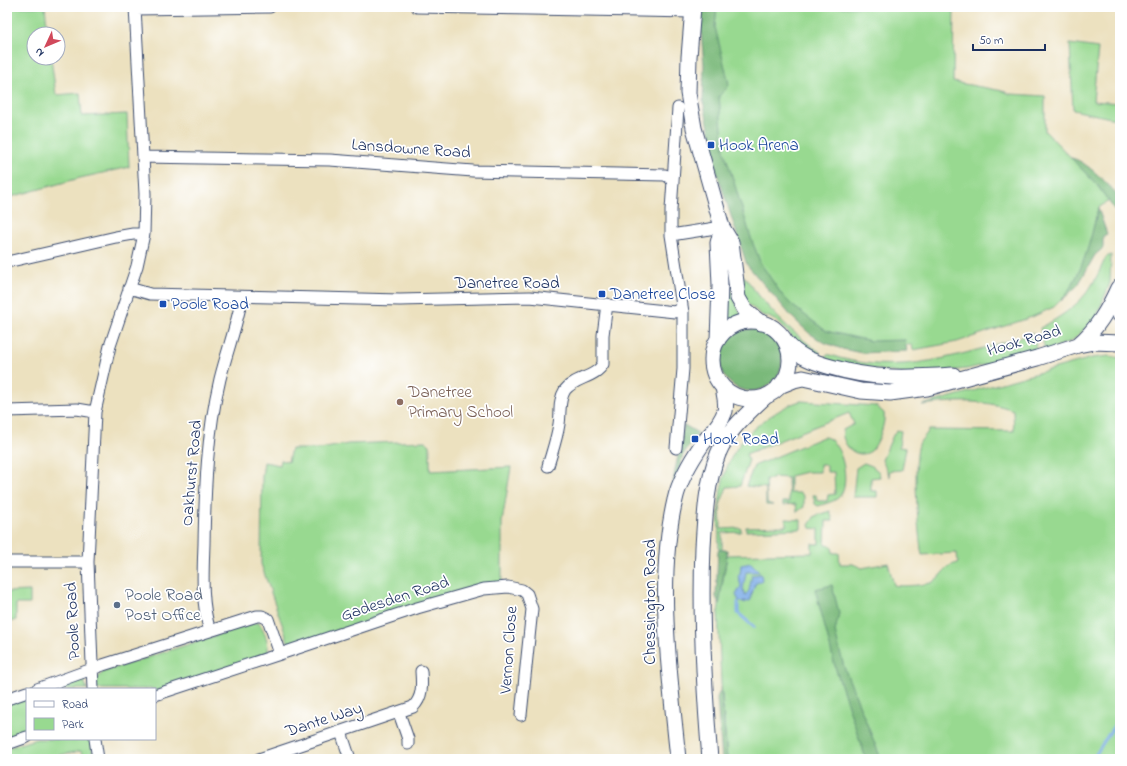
<svg xmlns="http://www.w3.org/2000/svg" width="1127" height="766" font-family="'Indie Flower',sans-serif">
	<rect width="100%" height="100%" fill="#fff"/>
	<filter id="ink" filterUnits="userSpaceOnUse"><feTurbulence type="fractalNoise" baseFrequency=".025" numOctaves="2"/><feDisplacementMap in="SourceGraphic" scale="8" xChannelSelector="R" yChannelSelector="G"/><feConvolveMatrix kernelMatrix="1 2 1 2 8 2 1 2 1" color-interpolation-filters="sRGB"/></filter>
	<filter id="wash" filterUnits="userSpaceOnUse"><feTurbulence type="fractalNoise" baseFrequency=".012" numOctaves="4" result="noise"/><feDisplacementMap in="SourceGraphic" scale="16" xChannelSelector="R" yChannelSelector="G"/><feGaussianBlur stdDeviation="0.9" result="paint"/><feColorMatrix in="noise" values="0 0 0 0 0 0 0 0 0 0 0 0 0 0 0 0 0 1.4 0 .05"/><feComposite in="paint" operator="in"/></filter>
	<g filter="url(#wash)">
		<rect width="100%" height="100%" fill="#ece1bf"/>
		<path fill="#98d990" stroke="#5a8477" d="M 7,7 L 45,7 L 48,34 L 34,34 L 34,58 L 51,58 L 56,95 L 80,93 L 82,116 L 127,114 L 129,167 L 80,178 L 7,198 Z
			M 701,7 L 954,7 L 953,82 L 1003,91 L 1010,94 L 1045,96 L 1045,131 L 1093,180 L 1109,201 L 1098,208 L 1085,266 L 1067,294 L 1054,307 L 1032,317 L 957,342 L 913,350 L 912,345 L 865,343 L 826,332 L 788,303 L 755,258 L 729,201 L 700,20 Z
			M 1070,44 L 1098,48 L 1093,101 L 1120,103 L 1120,120 L 1073,110 Z
			M 1111,255 L 1110,283 L 1096,318 L 1072,341 L 1045,351 L 1040,328 C 1059,318 1078,306 1090,288 C 1097,278 1101,267 1106,257 Z
			M 741,277 L 745,277 C 765,306 790,332 820,352 L 818,357 L 801,346 L 778,322 L 769,317 L 762,315 L 744,301 Z
			M 731,289 L 741,315 L 725,322 L 725,290 Z
			M 1033,333 L 1037,352 L 967,369 L 908,375 L 824,360 L 827,354 C 897,379 964,354 1033,333 Z
			M 1109,356 L 1120,358 L 1120,759 L 881,759 L 843,667 L 866,759 L 727,759 L 721,683 L 718,612 L 727,555 L 812,553 L 812,544 L 819,544 L 819,529 L 810,528 L 809,525 L 815,516 L 830,511 L 833,521 L 826,521 L 825,545 L 832,546 L 833,553 L 839,553 L 840,564 L 853,564 L 862,568 L 888,563 L 894,585 C 900,587 928,585 933,582 C 944,574 944,566 958,563 L 957,553 L 922,555 C 918,536 912,457 920,442 C 922,439 927,434 929,430 L 1014,431 L 1013,410 C 983,399 953,401 922,405 L 1092,358 Z
			M 801,401 L 876,406 L 884,413 C 886,422 878,445 871,451 C 861,458 849,452 845,442 C 843,438 842,435 843,430 L 854,424 L 849,413 L 746,454 L 749,460 L 740,486 L 727,487 L 720,505 L 721,529 L 741,528 L 741,532 L 722,533 L 722,551 L 719,550 C 717,497 718,453 766,419 C 777,412 788,404 801,401 Z
			M 897,430 L 901,431 L 899,447 L 906,448 L 902,470 L 889,471 L 890,477 L 882,460 L 894,433 Z
			M 823,437 C 841,436 853,485 838,498 C 833,502 824,504 818,506 L 815,504 L 813,495 L 816,495 L 817,501 L 827,501 L 828,495 L 835,494 L 834,472 L 827,472 L 827,465 L 820,465 L 820,472 L 806,472 L 790,476 L 790,493 L 801,493 L 804,497 L 804,507 L 797,512 L 796,504 L 783,505 L 783,502 L 789,502 L 788,478 L 773,477 L 773,479 L 766,479 L 767,503 L 773,505 L 766,505 L 766,488 L 746,486 L 754,466 Z
			M 425,441 L 430,445 L 430,471 L 511,467 L 502,522 L 502,584 L 290,647 L 261,564 L 262,476 L 264,462 L 280,465 L 281,460 L 288,462 L 291,449 L 320,449 L 348,444 Z
			M 864,463 L 872,466 L 879,472 L 880,477 L 871,478 L 871,491 L 877,491 L 877,497 L 853,497 L 856,468 Z
			M 786,519 L 801,520 L 801,529 L 746,531 L 746,527 L 786,526 Z
			M 30,591 L 30,604 L 16,604 L 16,620 L 7,623 L 7,592 Z
			M 254,623 L 259,623 C 265,631 269,644 268,653 L 155,692 L 155,689 L 96,689 L 97,679 L 103,672 Z
			M 78,680 L 84,681 L 87,689 L 50,689 Z
			M 27,697 L 27,734 L 7,741 L 7,703 Z
			M 36,739 L 91,739 L 93,759 L 83,759 L 81,751 L 37,759 L 7,759 L 7,748 Z"/>
		<path fill="#7ab97a" stroke="#4a746c" d="M 701,7 L 717,7 L 715,27 L 729,84 L 728,87 L 719,96 L 724,150 L 752,241 L 761,264 L 782,295 L 793,306 L 826,331 L 871,341 L 905,340 L 907,351 L 862,353 L 842,349 L 823,342 L 809,333 L 792,317 L 747,265 L 715,167 L 713,145 L 703,101 L 704,65 L 700,20 Z
			M 1071,158 C 1086,160 1109,186 1120,197 L 1120,218 L 1098,186 Z
			M 1098,208 L 1107,234 L 1103,236 L 1103,248 L 1095,255 L 1078,285 L 1061,301 C 1083,273 1090,243 1098,208 Z
			M720 360a31 31 0 1 1 62 0a31 31 0 1 1-62 0Z
			M 684,425 L 698,433 L 683,455 L 675,482 L 673,481 Z
			M 718,550 L 727,550 L 727,555 L 719,604 L 716,597 Z
			M 832,585 L 839,613 L 835,632 L 844,667 L 881,759 L 866,759 L 836,670 L 815,589 Z
			M 721,688 L 727,759 L 722,759 L 717,698 Z"/>
		<path fill="#7bace6" stroke="#4b6ea2" d="M 751,563 L 760,572 L 746,572 L 743,590 L 745,595 L 749,591 L 752,575 L 761,574 L 762,580 L 755,584 L 752,594 L 751,594 L 751,600 L 744,603 L 745,600 L 743,602 L 739,601 L 736,595 L 741,586 L 738,576 L 740,574 L 741,565 Z"/>
		<g fill="none" stroke-linecap="round" stroke-linejoin="round">
			<path stroke="#7bace6" stroke-width="3" d="M 738,602 L 738,613 L 754,627
				M 1093,759 L 1120,716"/>
		</g>
	</g>
	<g filter="url(#ink)">
		<g fill="none" stroke-linecap="round" stroke-linejoin="round">
			<defs>
				<path id="minor" d="M 417,7 L 693,12
					M 135,9 L 270,7
					M 143,157 L 330,160 L 473,171 L 665,175 L 670,178 L 673,183
					M 671,235 L 722,227
					M 7,262 L 116,237 L 133,234 L 144,234
					M 129,288 L 150,294 L 400,300 L 530,297 L 675,312 L 682,307
					M 7,411 L 77,409 L 95,412
					M 676,448 L 683,369 L 683,312 L 671,235 L 671,210 L 678,108
					M 548,466 C 552,452 557,438 559,424 C 561,412 558,401 565,390 C 575,377 595,378 603,364 L 603,335 L 607,304
					M 7,562 L 88,562
					M 210,631 C 201,603 203,573 204,544 C 205,488 207,433 220,379 C 227,351 237,325 242,297
					M 280,654 L 417,608 L 484,589 L 508,587 L 522,590 L 527,594 L 532,609 L 521,715
					M 37,689 L 103,665 L 257,616 L 262,616 L 268,619 L 280,654 L 155,695
					M 93,689 L 88,562 L 95,412 L 110,346 L 137,266 L 144,234 L 145,194 L 135,7
					M 7,699 L 27,692
					M 399,713 L 408,739 L 408,744
					M 341,732 L 350,759
					M 95,739 L 98,759
					M 7,744 L 27,737
					M 259,759 L 413,707 C 423,697 422,685 421,671"/>
				<path id="secondary" d="M 693,7 L 689,57 L 688,93 L 694,128 L 722,227 L 731,242 L 738,298 L 745,310 L 761,323
					M 1117,291 L 1116,300 L 1120,315
					M712 360a39 39 0 1 1 78 0a39 39 0 1 1-78 0Z
					M 718,340 L 720,285 L 718,243 L 722,227
					M 786,342 C 797,356 813,362 831,367 C 875,380 908,378 953,375
					M 1078,345 C 1097,329 1108,310 1118,288
					M 779,386 L 794,380 L 803,378 L 861,391 L 890,393 L 927,388 L 1037,358 L 1078,345 L 1094,342 L 1120,343
					M 678,759 C 670,676 656,581 675,500 C 679,481 692,459 703,443 C 711,433 721,424 725,411 C 727,403 724,394 723,387
					M 710,759 C 704,688 700,618 703,547 C 705,515 706,484 718,454 C 727,431 748,413 766,396"/>
			</defs>
			<use href="#minor" stroke="#3a4a6d" stroke-width="13"/>
			<use href="#secondary" stroke="#3a4a6d" stroke-width="17"/>
			<use href="#minor" stroke="#fff" stroke-width="11"/>
			<use href="#secondary" stroke="#fff" stroke-width="15"/>
		</g>
	</g>
	<g fill="#1a4fb4" stroke="#fff" stroke-width="1.5">
		<rect x="707" y="141" width="8" height="8" rx="2"/>
		<rect x="598" y="290" width="8" height="8" rx="2"/>
		<rect x="159" y="300" width="8" height="8" rx="2"/>
		<rect x="691" y="435" width="8" height="8" rx="2"/>
	</g>
	<circle fill="#8d6e63" stroke="#fff" stroke-width="1.5" cx="400" cy="402" r="4"/>
	<circle fill="#5c6f8a" stroke="#fff" stroke-width="1.5" cx="117" cy="605" r="4"/>
	<g text-anchor="middle" dominant-baseline="central" stroke-width="3.5" stroke-linejoin="round" paint-order="stroke">
		<g font-size="17" fill="#164399" stroke="#fff" text-anchor="start">
			<text x="719" y="145">Hook Arena</text>
			<text x="610" y="294">Danetree Close</text>
			<text x="171" y="304">Poole Road</text>
			<text x="703" y="439">Hook Road</text>
		</g>
		<g font-size="17" fill="#1b2f5e" stroke="#fff">
			<text transform="translate(411 149) rotate(4)">Lansdowne Road</text>
			<text x="507" y="283">Danetree Road</text>
			<text transform="translate(1024 341) rotate(-16)">Hook Road</text>
			<text transform="translate(192 473) rotate(-85)">Oakhurst Road</text>
			<text transform="translate(395 599) rotate(-18)">Gadesden Road</text>
			<text transform="translate(650 602) rotate(-90)">Chessington Road</text>
			<text transform="translate(73 621) rotate(-93)">Poole Road</text>
			<text transform="translate(509 650) rotate(-86)">Vernon Close</text>
			<text transform="translate(324 720) rotate(-18)">Dante Way</text>
		</g>
		<g font-size="17" fill="#785e54" stroke="#fff" text-anchor="start">
			<text x="408" y="392">Danetree<tspan x="408" dy="20">Primary School</tspan></text>
		</g>
		<g font-size="17" fill="#4e5e75" stroke="#fff" text-anchor="start">
			<text x="125" y="595">Poole Road<tspan x="125" dy="20">Post Office</tspan></text>
		</g>
	</g>
	<rect width="1127" height="766" fill="none" stroke="#fff" stroke-width="24"/>
	<rect x="26" y="688" width="130" height="52" fill="#ffffff" stroke="#a4acbf"/>
	<rect x="34" y="701" width="20" height="6" fill="#ffffff" stroke="#a4acbf"/>
	<text x="62" y="708" font-size="12" fill="#1b2f5e">Road</text>
	<rect x="34" y="718" width="20" height="12" fill="#98d990" stroke="#a4acbf"/>
	<text x="62" y="728" font-size="12" fill="#1b2f5e">Park</text>
	<g transform="translate(46 46) rotate(226)"><circle r="19" fill="#ffffff" stroke="#a4acbf"/>
	<path d="M0-3L7 15L0 10L-7 15Z" fill="#d1495b"/>
	<text y="-6" font-size="11" font-weight="bold" text-anchor="middle" fill="#1b2f5e">N</text>
	</g>
	<path d="M973 44v6h72v-6" fill="none" stroke="#1b2f5e" stroke-width="2"/>
	<text x="979" y="44" font-size="12" fill="#1b2f5e" stroke="#ffffff" stroke-width="3" paint-order="stroke">50 m</text>
</svg>
